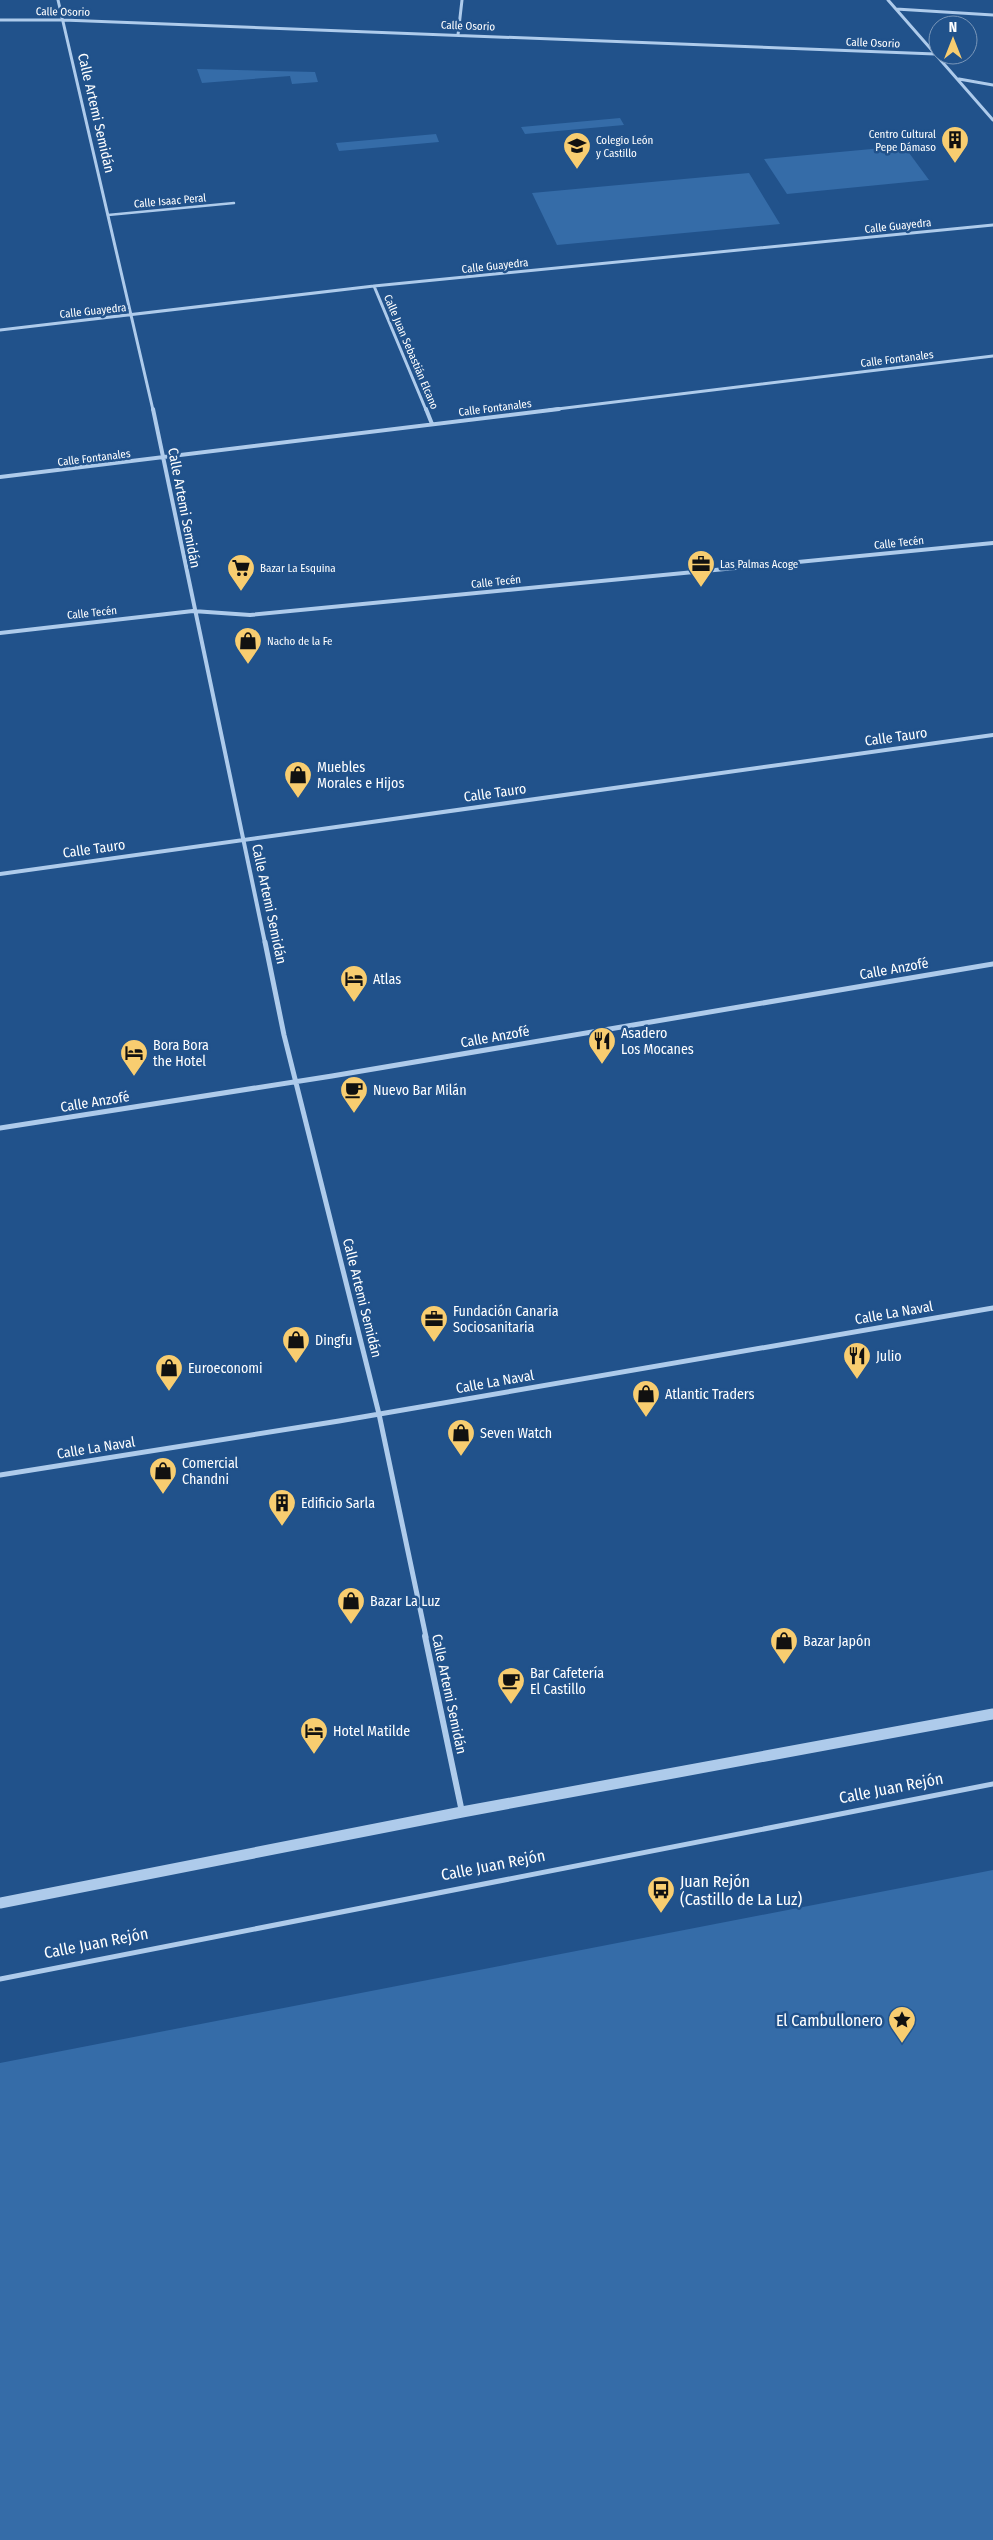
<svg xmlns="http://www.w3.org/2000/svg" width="993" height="2540" font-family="'Fira Sans Condensed',sans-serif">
	<rect width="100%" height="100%" fill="#21528b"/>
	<path fill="#356ca8" d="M 197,69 L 315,72 L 318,82 L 292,84 L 290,76 L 202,83 Z
		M 620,118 L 624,125 L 525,134 L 521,127 Z
		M 436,134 L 439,142 L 339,151 L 336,143 Z
		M 904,146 L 929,180 L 787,194 L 764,159 Z
		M 749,173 L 780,224 L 557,245 L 532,193 Z
		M 993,1870 L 993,2540 L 0,2540 L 0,2063 Z"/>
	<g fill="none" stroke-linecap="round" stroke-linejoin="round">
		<path stroke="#aecbeb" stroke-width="5" d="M 0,1979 L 993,1784"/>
		<path stroke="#aecbeb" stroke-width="2.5" d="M 108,215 L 234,203"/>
		<path stroke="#aecbeb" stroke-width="3" d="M 58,0 L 153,410
			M 888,0 L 993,120
			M 896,9 L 993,15
			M 0,20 L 63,20 L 935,54
			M 458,35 L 462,0
			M 959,79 L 993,85
			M 374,286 L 426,410
			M 0,330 L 374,286 L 993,225
			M 549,410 L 993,356"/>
		<path stroke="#aecbeb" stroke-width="4" d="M 153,409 L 265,943
			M 426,409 L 432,424
			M 0,477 L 559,409
			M 0,633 L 193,611 L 250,615 L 993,543
			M 0,874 L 993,735"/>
		<path stroke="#aecbeb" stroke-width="5" d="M 265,942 L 284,1035 L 379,1414 L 426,1637
			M 0,1128 L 332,1076 L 993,964
			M 0,1475 L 339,1421 L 993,1308"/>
		<path stroke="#aecbeb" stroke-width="6" d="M 425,1636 L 462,1812"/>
		<path stroke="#aecbeb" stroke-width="11" d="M 0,1903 L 462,1812 L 993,1714"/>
	</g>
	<defs>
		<symbol id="building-pin" viewBox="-11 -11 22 30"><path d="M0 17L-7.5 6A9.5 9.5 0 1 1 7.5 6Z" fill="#f8cd70" stroke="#21528b"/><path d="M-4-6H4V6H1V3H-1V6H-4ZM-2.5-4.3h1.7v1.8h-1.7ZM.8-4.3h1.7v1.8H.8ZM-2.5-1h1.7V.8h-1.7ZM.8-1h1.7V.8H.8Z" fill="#111"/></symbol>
		<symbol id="school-pin" viewBox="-11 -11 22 30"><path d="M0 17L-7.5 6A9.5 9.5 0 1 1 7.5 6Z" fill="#f8cd70" stroke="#21528b"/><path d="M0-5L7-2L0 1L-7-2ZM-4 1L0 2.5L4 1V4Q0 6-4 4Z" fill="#111"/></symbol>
		<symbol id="office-pin" viewBox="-11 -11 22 30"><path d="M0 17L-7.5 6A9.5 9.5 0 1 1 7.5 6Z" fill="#f8cd70" stroke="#21528b"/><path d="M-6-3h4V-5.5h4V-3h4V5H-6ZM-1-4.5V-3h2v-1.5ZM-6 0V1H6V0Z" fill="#111"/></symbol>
		<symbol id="supermarket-pin" viewBox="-11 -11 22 30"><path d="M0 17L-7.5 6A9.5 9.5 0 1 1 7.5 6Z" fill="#f8cd70" stroke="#21528b"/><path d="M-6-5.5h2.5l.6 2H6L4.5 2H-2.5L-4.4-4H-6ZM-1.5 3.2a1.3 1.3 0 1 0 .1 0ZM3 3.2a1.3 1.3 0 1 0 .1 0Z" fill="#111"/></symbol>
		<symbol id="shop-pin" viewBox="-11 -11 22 30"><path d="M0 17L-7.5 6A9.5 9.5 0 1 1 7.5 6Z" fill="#f8cd70" stroke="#21528b"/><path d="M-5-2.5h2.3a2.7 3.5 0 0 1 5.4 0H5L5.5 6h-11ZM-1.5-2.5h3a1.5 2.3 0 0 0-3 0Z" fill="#111"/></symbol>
		<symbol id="hotel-pin" viewBox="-11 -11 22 30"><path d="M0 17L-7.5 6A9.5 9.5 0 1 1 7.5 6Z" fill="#f8cd70" stroke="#21528b"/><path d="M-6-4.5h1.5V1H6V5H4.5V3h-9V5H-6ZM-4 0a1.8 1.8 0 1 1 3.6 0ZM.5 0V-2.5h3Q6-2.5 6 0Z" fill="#111"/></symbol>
		<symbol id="restaurant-pin" viewBox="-11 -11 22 30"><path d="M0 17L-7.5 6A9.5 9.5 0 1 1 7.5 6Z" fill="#f8cd70" stroke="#21528b"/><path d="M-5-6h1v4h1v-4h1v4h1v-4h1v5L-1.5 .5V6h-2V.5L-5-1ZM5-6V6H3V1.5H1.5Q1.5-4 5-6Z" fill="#111"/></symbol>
		<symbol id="cafe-pin" viewBox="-11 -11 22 30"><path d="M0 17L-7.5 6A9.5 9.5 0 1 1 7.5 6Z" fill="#f8cd70" stroke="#21528b"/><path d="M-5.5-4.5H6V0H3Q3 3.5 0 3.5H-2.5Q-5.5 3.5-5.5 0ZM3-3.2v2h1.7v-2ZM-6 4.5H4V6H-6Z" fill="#111"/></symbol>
		<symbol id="bus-pin" viewBox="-11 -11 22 30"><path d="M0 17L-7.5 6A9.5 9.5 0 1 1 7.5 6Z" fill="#f8cd70" stroke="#21528b"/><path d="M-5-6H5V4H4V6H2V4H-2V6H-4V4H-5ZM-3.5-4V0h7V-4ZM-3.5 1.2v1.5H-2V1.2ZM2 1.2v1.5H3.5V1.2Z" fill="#111"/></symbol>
		<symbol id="sight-pin" viewBox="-11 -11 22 30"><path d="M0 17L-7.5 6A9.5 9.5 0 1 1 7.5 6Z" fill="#f8cd70" stroke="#21528b"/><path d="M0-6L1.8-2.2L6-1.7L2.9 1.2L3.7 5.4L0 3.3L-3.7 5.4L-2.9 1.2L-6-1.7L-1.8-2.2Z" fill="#111"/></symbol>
	</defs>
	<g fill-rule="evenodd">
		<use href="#building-pin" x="939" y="124" width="32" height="43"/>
		<use href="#school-pin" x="561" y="130" width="32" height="43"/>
		<use href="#office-pin" x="685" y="548" width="32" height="43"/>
		<use href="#supermarket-pin" x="225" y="552" width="32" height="43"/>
		<use href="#shop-pin" x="232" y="625" width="32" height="43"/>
		<use href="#shop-pin" x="282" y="759" width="32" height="43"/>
		<use href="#hotel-pin" x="338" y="963" width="32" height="43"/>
		<use href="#restaurant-pin" x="586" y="1025" width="32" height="43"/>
		<use href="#hotel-pin" x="118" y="1037" width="32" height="43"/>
		<use href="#cafe-pin" x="338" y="1074" width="32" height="43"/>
		<use href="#office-pin" x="418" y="1303" width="32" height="43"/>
		<use href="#shop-pin" x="280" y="1324" width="32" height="43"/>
		<use href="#restaurant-pin" x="841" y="1340" width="32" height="43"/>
		<use href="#shop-pin" x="153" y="1352" width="32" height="43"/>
		<use href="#shop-pin" x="630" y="1378" width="32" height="43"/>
		<use href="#shop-pin" x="445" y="1417" width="32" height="43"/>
		<use href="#shop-pin" x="147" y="1455" width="32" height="43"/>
		<use href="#building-pin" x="266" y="1487" width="32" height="43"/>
		<use href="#shop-pin" x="335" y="1585" width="32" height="43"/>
		<use href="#shop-pin" x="768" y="1625" width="32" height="43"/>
		<use href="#cafe-pin" x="495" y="1665" width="32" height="43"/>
		<use href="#hotel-pin" x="298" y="1715" width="32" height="43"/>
		<use href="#bus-pin" x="645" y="1874" width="32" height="43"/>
		<use href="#sight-pin" x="886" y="2004" width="32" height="43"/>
	</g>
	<g text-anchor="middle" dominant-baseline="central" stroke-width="5" stroke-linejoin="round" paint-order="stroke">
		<g font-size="11" fill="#fff" stroke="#21528b">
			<text transform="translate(63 12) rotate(1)">Calle Osorio</text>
			<text transform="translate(468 26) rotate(2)">Calle Osorio</text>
			<text transform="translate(873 43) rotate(2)">Calle Osorio</text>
			<text transform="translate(170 201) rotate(-5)">Calle Isaac Peral</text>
			<text transform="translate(898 226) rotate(-6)">Calle Guayedra</text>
			<text transform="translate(495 266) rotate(-6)">Calle Guayedra</text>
			<text transform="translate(93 311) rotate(-6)">Calle Guayedra</text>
			<text transform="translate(411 352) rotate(67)">Calle Juan Sebastián Elcano</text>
			<text transform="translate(897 359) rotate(-7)">Calle Fontanales</text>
			<text transform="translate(495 408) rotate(-7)">Calle Fontanales</text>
			<text transform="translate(94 458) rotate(-7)">Calle Fontanales</text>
			<text transform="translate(899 543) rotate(-6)">Calle Tecén</text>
			<text transform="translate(496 582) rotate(-6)">Calle Tecén</text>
			<text transform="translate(92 613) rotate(-6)">Calle Tecén</text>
		</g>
		<g font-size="11" fill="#fff" stroke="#21528b" text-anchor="start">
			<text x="936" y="134" text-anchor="end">Centro Cultural<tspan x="936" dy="13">Pepe Dámaso</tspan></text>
			<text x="596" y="140">Colegio León<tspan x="596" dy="13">y Castillo</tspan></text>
			<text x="720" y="564">Las Palmas Acoge</text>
			<text x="260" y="568">Bazar La Esquina</text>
			<text x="267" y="641">Nacho de la Fe</text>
		</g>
		<g font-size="14" fill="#fff" stroke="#21528b">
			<text transform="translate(96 113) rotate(77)">Calle Artemi Semidán</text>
			<text transform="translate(184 508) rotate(79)">Calle Artemi Semidán</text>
			<text transform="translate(896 737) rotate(-8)">Calle Tauro</text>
			<text transform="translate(495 793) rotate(-8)">Calle Tauro</text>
			<text transform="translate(94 849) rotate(-8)">Calle Tauro</text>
			<text transform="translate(269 904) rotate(78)">Calle Artemi Semidán</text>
			<text transform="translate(894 969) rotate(-10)">Calle Anzofé</text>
			<text transform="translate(495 1037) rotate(-10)">Calle Anzofé</text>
			<text transform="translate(95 1102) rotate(-9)">Calle Anzofé</text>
			<text transform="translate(362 1298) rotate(76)">Calle Artemi Semidán</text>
			<text transform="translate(894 1313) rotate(-10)">Calle La Naval</text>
			<text transform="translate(495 1382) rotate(-10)">Calle La Naval</text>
			<text transform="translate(96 1448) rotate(-9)">Calle La Naval</text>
			<text transform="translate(449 1694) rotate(78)">Calle Artemi Semidán</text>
		</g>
		<g font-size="14" fill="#fff" stroke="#21528b" text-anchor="start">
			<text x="317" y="767">Muebles<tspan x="317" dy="16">Morales e Hijos</tspan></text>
			<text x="373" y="979">Atlas</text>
			<text x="621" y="1033">Asadero<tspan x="621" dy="16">Los Mocanes</tspan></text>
			<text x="153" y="1045">Bora Bora<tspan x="153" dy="16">the Hotel</tspan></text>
			<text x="373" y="1090">Nuevo Bar Milán</text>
			<text x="453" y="1311">Fundación Canaria<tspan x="453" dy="16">Sociosanitaria</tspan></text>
			<text x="315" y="1340">Dingfu</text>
			<text x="876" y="1356">Julio</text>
			<text x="188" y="1368">Euroeconomi</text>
			<text x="665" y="1394">Atlantic Traders</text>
			<text x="480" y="1433">Seven Watch</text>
			<text x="182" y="1463">Comercial<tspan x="182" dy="16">Chandni</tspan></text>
			<text x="301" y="1503">Edificio Sarla</text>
			<text x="370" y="1601">Bazar La Luz</text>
			<text x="803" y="1641">Bazar Japón</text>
			<text x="530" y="1673">Bar Cafetería<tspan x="530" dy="16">El Castillo</tspan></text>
			<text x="333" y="1731">Hotel Matilde</text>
		</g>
		<g font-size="16" fill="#fff" stroke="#21528b">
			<text transform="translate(891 1788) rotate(-11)">Calle Juan Rejón</text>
			<text transform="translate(493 1865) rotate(-11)">Calle Juan Rejón</text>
			<text transform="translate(96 1943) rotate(-11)">Calle Juan Rejón</text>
		</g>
		<g font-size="16" fill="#fff" stroke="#21528b" text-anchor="start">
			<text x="680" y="1881">Juan Rejón<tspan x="680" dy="18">(Castillo de La Luz)</tspan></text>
			<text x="883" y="2020" text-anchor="end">El Cambullonero</text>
		</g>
	</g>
	<g transform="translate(953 40)"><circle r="24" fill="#21528b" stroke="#7a97b9"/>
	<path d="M0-4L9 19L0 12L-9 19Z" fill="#f8cd70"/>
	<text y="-8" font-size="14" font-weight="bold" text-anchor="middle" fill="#ffffff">N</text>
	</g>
</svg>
